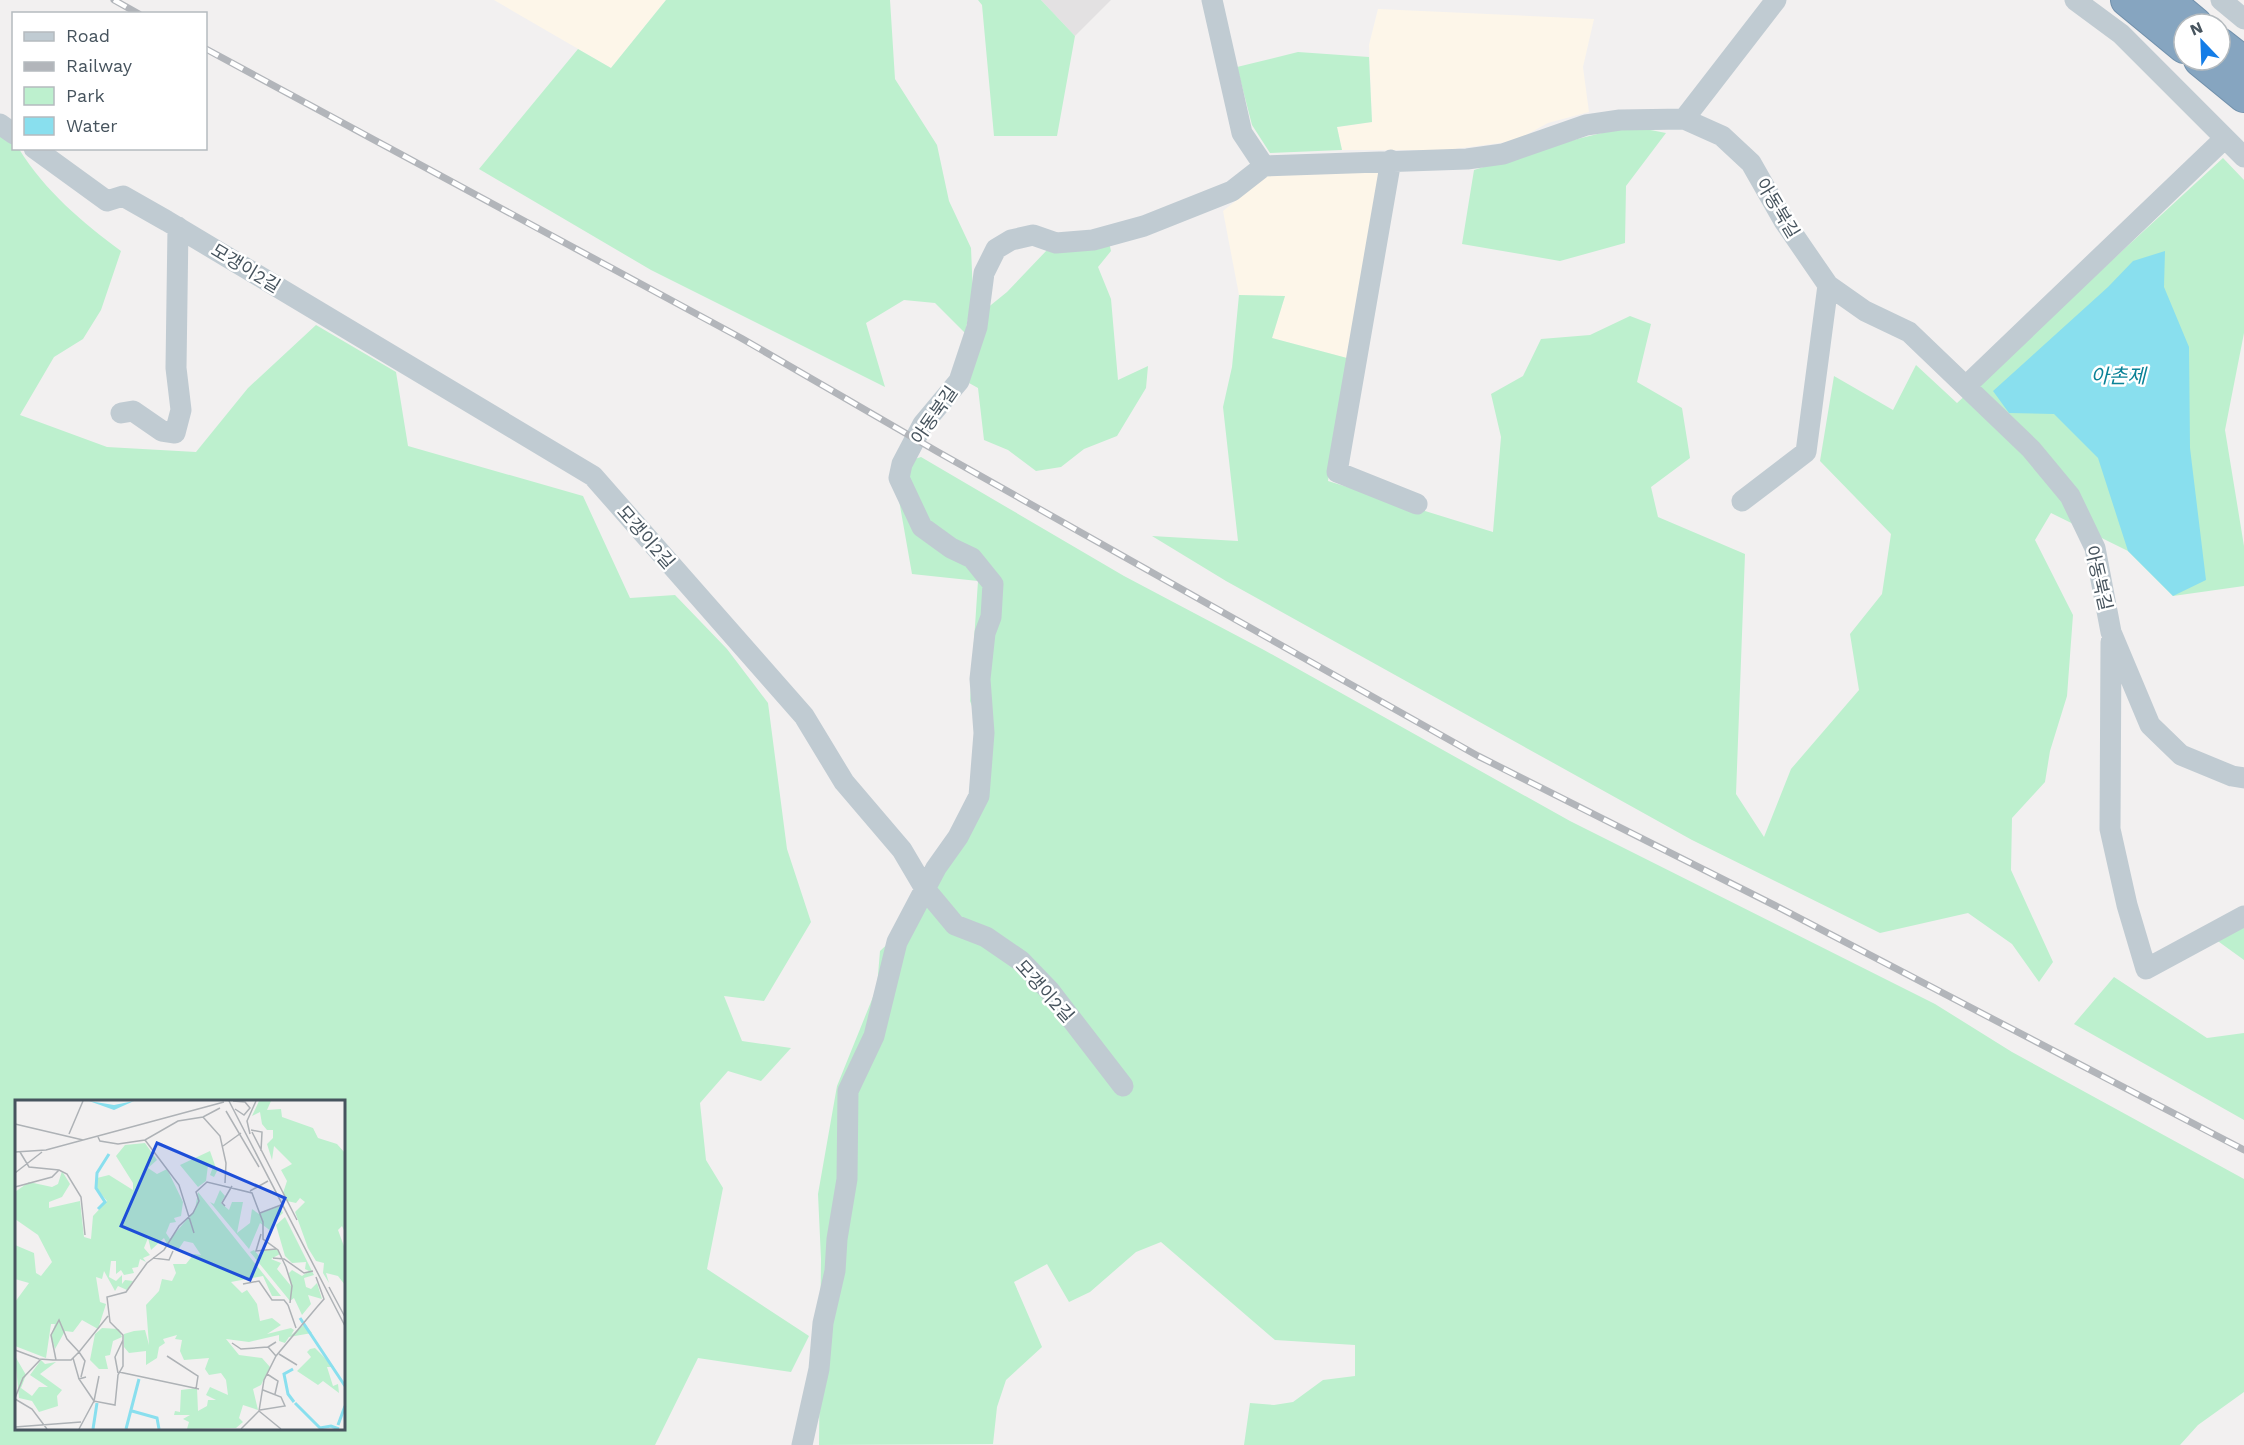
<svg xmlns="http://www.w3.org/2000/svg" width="2244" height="1445" font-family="'Work Sans','Noto Sans KR',sans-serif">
	<rect width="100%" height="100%" fill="#f2f0f0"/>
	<path fill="#fdf6e9" d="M 494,0 L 666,0 L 611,68 Z
		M 1378,9 L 1594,19 L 1583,67 L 1589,112 L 1548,123 L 1515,141 L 1447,150 L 1342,150 L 1337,127 L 1372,122 L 1369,45 Z
		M 1396,167 L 1365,363 L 1272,338 L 1285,296 L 1239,295 L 1223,211 L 1267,176 Z"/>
	<path fill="#e3e1e2" d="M 1041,0 L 1111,0 L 1075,36 Z"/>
	<path fill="#bdf0ce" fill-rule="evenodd" d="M 666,0 L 890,0 L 895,79 L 937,145 L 949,201 L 971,248 L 973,295 L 965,333 L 935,303 L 904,300 L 866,323 L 885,387 L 651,270 L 479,169 L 578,49 L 611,68 Z
		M 978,0 L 1041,0 L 1075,36 L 1057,136 L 994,136 L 982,5 Z
		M 1298,52 L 1369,57 L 1372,122 L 1337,127 L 1342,150 L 1270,153 L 1252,125 L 1237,67 Z
		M 1630,126 L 1666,133 L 1626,186 L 1625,243 L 1560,261 L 1462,244 L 1474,170 L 1553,145 Z
		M 0,133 L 13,140 L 14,148 L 19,149 C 45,191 82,222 121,251 L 101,310 L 83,339 L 54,357 L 20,415 L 107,447 L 196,452 L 248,388 L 316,325 L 396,372 L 408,446 L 583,496 L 630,598 L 675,595 L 727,649 L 768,703 L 787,849 L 811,922 L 764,1001 L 724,996 L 742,1041 L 791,1048 L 761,1081 L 728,1071 L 700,1103 L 706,1160 L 723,1188 L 707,1269 L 809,1336 L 791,1372 L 698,1358 L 655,1445 L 0,1445 ZM 16,1102 L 344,1102 L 344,1428 L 16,1428 Z
		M 2223,158 L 2244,180 L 2244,333 L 2225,430 L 2244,546 L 2244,586 L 2173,596 L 2128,551 L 2051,513 L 2035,540 L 2073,615 L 2067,696 L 2050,751 L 2045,782 L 2012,818 L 2011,870 L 2053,962 L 2039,982 L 2012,944 L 1968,913 L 1880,933 L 1692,840 L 1226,581 L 1152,536 L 1238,541 L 1223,407 L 1232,367 L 1239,295 L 1285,296 L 1272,338 L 1347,358 L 1328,481 L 1493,532 L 1501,437 L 1491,394 L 1523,376 L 1541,339 L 1590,335 L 1630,316 L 1651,324 L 1637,382 L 1682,408 L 1690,458 L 1651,487 L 1658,517 L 1745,554 L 1736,794 L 1764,837 L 1791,769 L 1859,690 L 1850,634 L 1882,594 L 1891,534 L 1820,461 L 1834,376 L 1893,410 L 1916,365 L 1957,403 Z
		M 1109,242 L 1111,251 L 1098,267 L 1111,299 L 1118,380 L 1148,366 L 1146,388 L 1117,436 L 1084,449 L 1061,467 L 1036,471 L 1008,450 L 984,440 L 978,388 L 969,383 L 986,309 L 1007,292 L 1047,250 Z
		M 921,457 L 1124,576 L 1264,650 L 1570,821 L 1935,1004 L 2012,1052 L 2244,1179 L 2244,1392 L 2198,1425 L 2180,1445 L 1244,1445 L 1250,1403 L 1274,1405 L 1293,1402 L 1323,1380 L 1355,1376 L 1355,1345 L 1275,1340 L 1161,1242 L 1136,1252 L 1090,1292 L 1069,1302 L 1047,1264 L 1014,1282 L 1042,1347 L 1006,1380 L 997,1407 L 993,1444 L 819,1445 L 821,1259 L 818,1194 L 837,1086 L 877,987 L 880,951 L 925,909 L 990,752 L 970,701 L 978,581 L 912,574 L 893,466 Z
		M 2244,924 L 2244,960 L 2215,939 Z
		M 2114,977 L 2207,1038 L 2244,1033 L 2244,1120 L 2074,1024 Z"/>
	<path fill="#89dfee" d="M 2165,251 L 2164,287 L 2189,347 L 2190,448 L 2206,580 L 2173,596 L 2128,551 L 2098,458 L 2054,414 L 2009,413 L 1993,391 L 2108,287 L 2133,261 Z"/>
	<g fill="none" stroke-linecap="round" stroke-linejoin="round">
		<defs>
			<path id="highway" d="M 2127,0 L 2184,47
				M 2167,0 L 2196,24
				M 2220,44 L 2244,63
				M 2200,60 L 2244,96"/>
		</defs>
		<use href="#highway" stroke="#7190ab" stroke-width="34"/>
		<path stroke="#c0cbd2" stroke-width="21" d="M 1212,0 L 1242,133 L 1264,166
			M 2075,0 L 2121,34 L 2244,157
			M 2221,0 L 2244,19
			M 1684,119 L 1776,0
			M 0,124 L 14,134
			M 34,148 L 107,201 L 123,196 L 167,221 L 593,476 L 804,716 L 844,782 L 902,850 L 925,889 L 955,925 L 986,937 L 1021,961 L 1049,990 L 1123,1086
			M 1391,160 L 1337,472 L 1417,504
			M 1966,386 L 2225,138
			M 121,413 L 133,411 L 162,431 L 175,433 L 181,410 L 176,368 L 178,227
			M 1742,501 L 1806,452 L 1828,285
			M 2111,642 L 2110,829 L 2127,905 L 2146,969 L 2244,916
			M 802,1445 L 819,1369 L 823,1323 L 835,1271 L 837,1239 L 847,1179 L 848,1091 L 874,1036 L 897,942 L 936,868 L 958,837 L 979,796 L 984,733 L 980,679 L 985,633 L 991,617 L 993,584 L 972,558 L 951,548 L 922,527 L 899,478 L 902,464 L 923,424 L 959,381 L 977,327 L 984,273 L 996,249 L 1011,240 L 1033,235 L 1056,243 L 1093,240 L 1144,226 L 1232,191 L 1264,166 L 1467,159 L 1503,154 L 1586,125 L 1620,120 L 1684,119 L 1722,136 L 1751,163 L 1784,221 L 1828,285 L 1865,311 L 1909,332 L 2031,449 L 2070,496 L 2095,548 L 2111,632 L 2150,725 L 2181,755 L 2232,776 L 2244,778"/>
		<use href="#highway" stroke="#86a5c0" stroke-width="32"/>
		<defs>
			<path id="rail" d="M 114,0 L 139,14
				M 206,49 L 741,338 L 938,452 L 1478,756 L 1776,906 L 2244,1150"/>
		</defs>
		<use href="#rail" stroke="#b2b5ba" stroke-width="7"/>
		<use href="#rail" stroke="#fff" stroke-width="4.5" stroke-dasharray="14" stroke-linecap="butt"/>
	</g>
	<g text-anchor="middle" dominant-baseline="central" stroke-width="5" stroke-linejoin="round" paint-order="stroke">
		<g font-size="18" fill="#47545e" stroke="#fff">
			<text transform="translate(1778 208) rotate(59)">아동북길</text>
			<text transform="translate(246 268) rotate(31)">모갱이2길</text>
			<text transform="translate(934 415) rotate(-55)">아동북길</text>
			<text transform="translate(646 537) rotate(49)">모갱이2길</text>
			<text transform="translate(2099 578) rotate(77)">아동북길</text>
			<text transform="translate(1045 991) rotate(48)">모갱이2길</text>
		</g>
		<g font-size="20" font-style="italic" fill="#0a8297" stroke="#fff">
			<text x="2118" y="376">아촌제</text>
		</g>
	</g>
	<g transform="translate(15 1100)">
		<rect width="330" height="330" fill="#f2f0f0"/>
		<path d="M 244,1 L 256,1 L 252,10 L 266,9 L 267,17 L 298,28 L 303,38 L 322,44 L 330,53 L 330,132 L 327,126 L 323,130 L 330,149 L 330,185 L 323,176 L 311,173 L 314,183 L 308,173 L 309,163 L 301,161 L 293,148 L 280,112 L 290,102 L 285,98 L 281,103 L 272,101 L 268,93 L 272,81 L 266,70 L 277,64 L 259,46 L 257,60 L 252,44 L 258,38 L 258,30 L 252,30 L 247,24 L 245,12 L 237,16 ZM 130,43 L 142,60 L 133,68 L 142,74 L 152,69 L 168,102 L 166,116 L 159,118 L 161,122 L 155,123 L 151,133 L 155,139 L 180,110 L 183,92 L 266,196 L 257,196 L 248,176 L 216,182 L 227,193 L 232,190 L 242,204 L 245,221 L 257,218 L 266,225 L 252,234 L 276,228 L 279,230 L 276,235 L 290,224 L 297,233 L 274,237 L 270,243 L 264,241 L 264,235 L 234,242 L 211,239 L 224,255 L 247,258 L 255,267 L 246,285 L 238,289 L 243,310 L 228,305 L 224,318 L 228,322 L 221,328 L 172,329 L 174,322 L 168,319 L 175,315 L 159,315 L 160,311 L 165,312 L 166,290 L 182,288 L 183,311 L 192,306 L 193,300 L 201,300 L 191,295 L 195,287 L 213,295 L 211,280 L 206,273 L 194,275 L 190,269 L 194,258 L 169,260 L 165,251 L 167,240 L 160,239 L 162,235 L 148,239 L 150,243 L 144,247 L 142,258 L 131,265 L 131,251 L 114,253 L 109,247 L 109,234 L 119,231 L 130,230 L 134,245 L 131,205 L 144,191 L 147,179 L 157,181 L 161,173 L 158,164 L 171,164 L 179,154 L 186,155 L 178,143 L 169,141 L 163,150 L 153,146 L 149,138 L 136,150 L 133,138 L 129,148 L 135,155 L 128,158 L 131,162 L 125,159 L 123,167 L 117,168 L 119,173 L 109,175 L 106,170 L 101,174 L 101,161 L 96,161 L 94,177 L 101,181 L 107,175 L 107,184 L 110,180 L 118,181 L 112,190 L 103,186 L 100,191 L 89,171 L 87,179 L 81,177 L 85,202 L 91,204 L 83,229 L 67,220 L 58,232 L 50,231 L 40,249 L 36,236 L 40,224 L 36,224 L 31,258 L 0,246 L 0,202 L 14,183 L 0,179 L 0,145 L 19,153 L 21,173 L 26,176 L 37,162 L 23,135 L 0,119 L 0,92 L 14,82 L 37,87 L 43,84 L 47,71 L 55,84 L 47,97 L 34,102 L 34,108 L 65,101 L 69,137 L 76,139 L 78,116 L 92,101 L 81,88 L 82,78 L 94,75 L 118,90 L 118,83 L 101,56 L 110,45 ZM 195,51 L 202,71 L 199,77 L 195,75 L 198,67 L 193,65 L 191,81 L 183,87 L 165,65 ZM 205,90 L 210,96 L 206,103 L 214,110 L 217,102 L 228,102 L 222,133 L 235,123 L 237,109 L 244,114 L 265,106 L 268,113 L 258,122 L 256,131 L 245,123 L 234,149 L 195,102 L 199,104 ZM 270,117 L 299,175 L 289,178 L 291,187 L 296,189 L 302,183 L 307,199 L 293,195 L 296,204 L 287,215 L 279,198 L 275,201 L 235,152 L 239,150 L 245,157 L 246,151 L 262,149 L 265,154 L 256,159 L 266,163 L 262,169 L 276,186 L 274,173 L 277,170 L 287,176 L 294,171 L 290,169 L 291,162 L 277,163 L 270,156 L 261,125 ZM 87,228 L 104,229 L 107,237 L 98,241 L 95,255 L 90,256 L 93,269 L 84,269 L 75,260 L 80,234 ZM 300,248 L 319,267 L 312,267 L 318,286 L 323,284 L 324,293 L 308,281 L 303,285 L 282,271 L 296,257 L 292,252 L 295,249 ZM 0,256 L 11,275 L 6,288 L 17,296 L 24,287 L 33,287 L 15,275 L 26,260 L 30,264 L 41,262 L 25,274 L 47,290 L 42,296 L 43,306 L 24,312 L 17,301 L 4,298 Z" fill="#bdf0ce"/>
		<path d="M 74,1 L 99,5 L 119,1 L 99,10 Z" fill="#89dfee"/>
		<path fill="none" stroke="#89dfee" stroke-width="3" d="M 83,109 L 90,102 L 81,88 L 82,73 L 94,54M 285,218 L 330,286M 278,269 L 269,274 L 273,294 L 279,302M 280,303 L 305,328 L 316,326 L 324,329M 117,311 L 142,318 L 144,329M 323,325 L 330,306M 78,329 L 82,303M 111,329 L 124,279"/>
		<path fill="none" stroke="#aeb2b6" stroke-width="1.5" d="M 214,1 L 330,226M 218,1 L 230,2 L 235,8 L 229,15 L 220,9M 211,11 L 244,67M 188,17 L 205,36 L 211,63 L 210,83M 0,24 L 68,40M 236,30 L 247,32 L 246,51M 237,32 L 282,120M 54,34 L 68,1M 235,34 L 232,21 L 241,1M 83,37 L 85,41 L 103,44 L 130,40 L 163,21 L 188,17 L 205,8M 130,40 L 164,85 L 179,133M 208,46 L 226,33M 0,52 L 31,50 L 209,2M 5,52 L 14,67 L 44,70 L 52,74 L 66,97 L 70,135M 0,73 L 27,52M 0,87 L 37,77 L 44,70M 235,91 L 253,81M 210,106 L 207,103 L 217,86M 245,113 L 266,105M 246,134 L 241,151 L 261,149M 138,158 L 154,160 L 158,151M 258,158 L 269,159 L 289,173 L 298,171M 301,177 L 309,199 L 302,207M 228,184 L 244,181 L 257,200 L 269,200 L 273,205M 314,187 L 330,217M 273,205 L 281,228M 217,243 L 226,249 L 253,247M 0,250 L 24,259 L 38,260 L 56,260 L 64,252 L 52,239 L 44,220 L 36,235 L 41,260M 264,254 L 282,265M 152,256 L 183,276 L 181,289M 261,256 L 253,247 L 261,242M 58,258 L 64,279M 104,272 L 184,289M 103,273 L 100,257 L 108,240M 252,274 L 263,281 L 260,294M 66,277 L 70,261 L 64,252 L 93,216M 71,277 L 64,279 L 79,301 L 84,276M 0,298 L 8,278 L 26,259M 0,299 L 17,309 L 32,329M 245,310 L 270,306 L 266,297 L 248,290M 244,311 L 266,329M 0,327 L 66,322M 64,329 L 79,301 L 100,305 L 103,275 L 108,266 L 108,235 L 95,222 L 92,197 L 111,192 L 132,163 L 149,150 L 164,126 L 178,113 L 184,101 L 181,92 L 192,82 L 237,93 L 248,122 L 248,139 L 263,150 L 271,167 L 277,186 L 275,203M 226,329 L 244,311 L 249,280 L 261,256 L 302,207"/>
		<path fill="#1d4ed8" fill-opacity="0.15" stroke="#1d4ed8" stroke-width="3" d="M 142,43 L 270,98 L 235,180 L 106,126 Z"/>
		<rect width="330" height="330" fill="none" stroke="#47545e" stroke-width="3"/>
	</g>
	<rect x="12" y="12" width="195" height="138" fill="#ffffff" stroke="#b5bbbf" stroke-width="1.5"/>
	<rect x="24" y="32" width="30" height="9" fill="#c0cbd2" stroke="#b5bbbf" stroke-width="1.5"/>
	<text x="66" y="42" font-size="18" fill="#47545e">Road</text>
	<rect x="24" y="62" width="30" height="9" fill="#b2b5ba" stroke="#b5bbbf" stroke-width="1.5"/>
	<text x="66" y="72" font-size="18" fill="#47545e">Railway</text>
	<rect x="24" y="87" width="30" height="18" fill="#bdf0ce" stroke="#b5bbbf" stroke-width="1.5"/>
	<text x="66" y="102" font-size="18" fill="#47545e">Park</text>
	<rect x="24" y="117" width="30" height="18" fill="#89dfee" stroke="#b5bbbf" stroke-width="1.5"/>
	<text x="66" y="132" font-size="18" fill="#47545e">Water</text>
	<g transform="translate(2202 42) rotate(337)"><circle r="28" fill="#ffffff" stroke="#b5bbbf" stroke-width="1.5"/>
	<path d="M0-4.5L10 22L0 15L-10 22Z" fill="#147de7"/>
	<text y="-9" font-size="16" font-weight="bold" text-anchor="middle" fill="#47545e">N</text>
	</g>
</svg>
